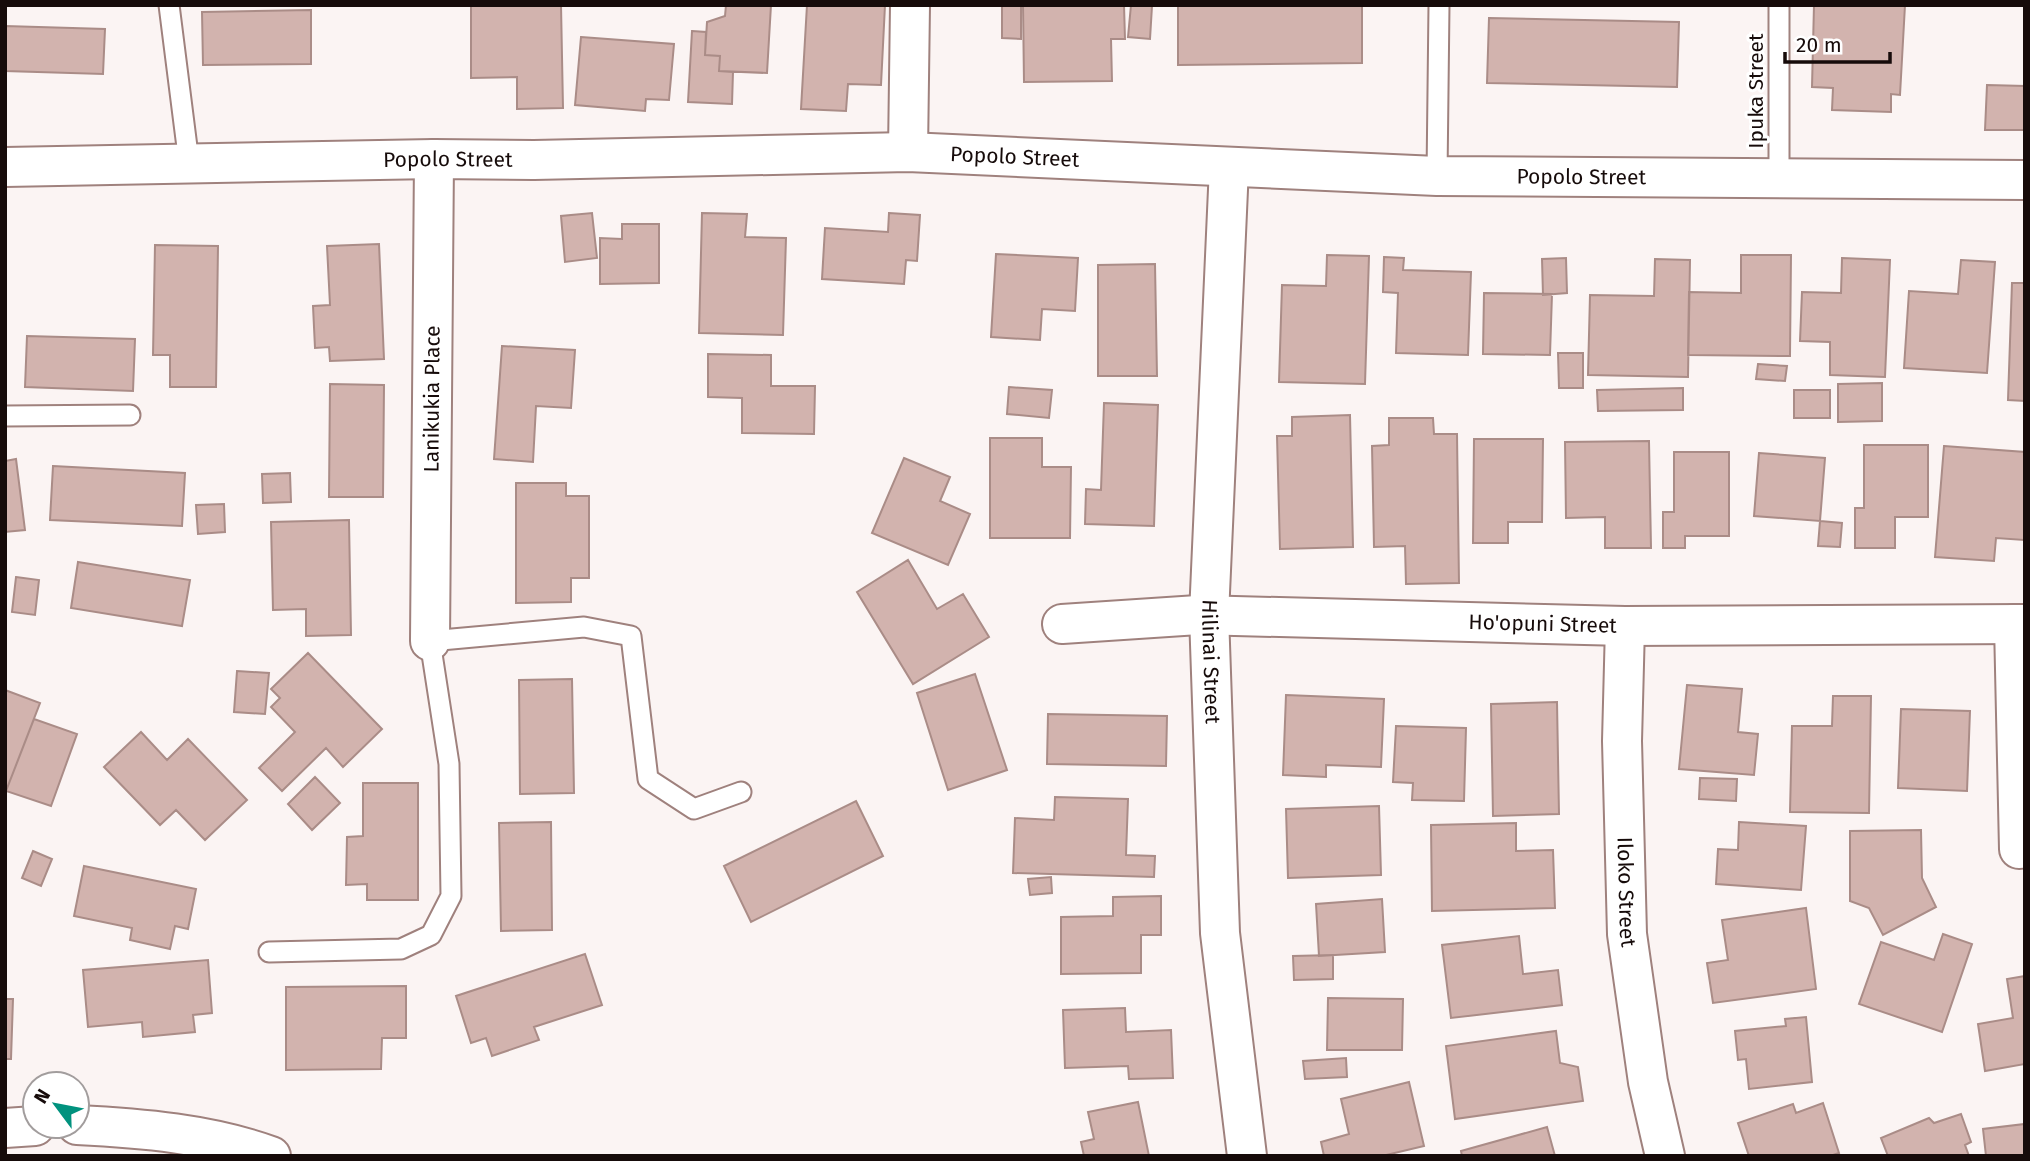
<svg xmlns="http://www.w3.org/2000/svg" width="2030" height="1161" font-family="'Fira Sans',sans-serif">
	<rect width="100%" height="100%" fill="#fbf4f3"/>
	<path fill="#d2b3ae" stroke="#aa8c87" stroke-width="2" d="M 471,5 L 561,5 L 563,108 L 517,109 L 517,77 L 471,78 Z
		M 726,5 L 771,5 L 767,73 L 719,71 L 720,56 L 705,55 L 707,22 L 725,16 Z
		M 807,5 L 885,5 L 881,85 L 848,84 L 846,111 L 801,109 Z
		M 1002,5 L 1021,5 L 1021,39 L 1002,38 Z
		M 1023,5 L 1124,5 L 1125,39 L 1111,39 L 1112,81 L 1024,82 Z
		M 1131,5 L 1152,6 L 1150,39 L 1128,37 Z
		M 1178,5 L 1362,5 L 1362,63 L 1178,65 Z
		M 1814,5 L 1905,5 L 1900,95 L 1891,94 L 1891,112 L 1832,110 L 1833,88 L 1812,87 Z
		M 311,10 L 311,64 L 203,65 L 202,12 Z
		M 1489,18 L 1679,22 L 1677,87 L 1487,83 Z
		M 5,26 L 105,29 L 103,74 L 5,71 Z
		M 692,31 L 706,32 L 705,55 L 720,56 L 719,71 L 733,72 L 732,104 L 688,102 Z
		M 581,37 L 674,44 L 669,100 L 646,99 L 645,111 L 575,105 Z
		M 1987,85 L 2025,86 L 2025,130 L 1985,130 Z
		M 592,213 L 597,258 L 565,262 L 561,216 Z
		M 702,213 L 747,214 L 745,237 L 786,238 L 783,335 L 699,333 Z
		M 889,213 L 920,215 L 917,261 L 906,260 L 904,284 L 822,279 L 825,228 L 888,232 Z
		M 622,224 L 659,224 L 659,283 L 600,284 L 600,238 L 622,239 Z
		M 379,244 L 384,359 L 330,361 L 329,347 L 315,348 L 313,306 L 330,305 L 327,246 Z
		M 155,245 L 218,246 L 216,387 L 170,387 L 170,355 L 153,355 Z
		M 996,254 L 1078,258 L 1075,311 L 1042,309 L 1040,340 L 991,337 Z
		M 1327,255 L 1369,256 L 1365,384 L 1279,382 L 1282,285 L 1326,286 Z
		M 1741,255 L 1791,255 L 1790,356 L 1688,355 L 1689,292 L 1741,293 Z
		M 1384,257 L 1404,258 L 1403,270 L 1471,272 L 1468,355 L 1396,353 L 1398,293 L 1383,292 Z
		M 1566,258 L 1567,293 L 1543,295 L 1542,259 Z
		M 1842,258 L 1890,260 L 1885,377 L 1830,375 L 1830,342 L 1800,341 L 1802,292 L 1841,293 Z
		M 1655,259 L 1690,260 L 1688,377 L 1588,375 L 1590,295 L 1654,296 Z
		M 1961,260 L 1995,262 L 1987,373 L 1904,368 L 1909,291 L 1958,294 Z
		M 1155,264 L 1157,376 L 1098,376 L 1098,265 Z
		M 2012,283 L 2025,283 L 2025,401 L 2008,400 Z
		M 1484,293 L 1552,294 L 1550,355 L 1483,354 Z
		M 27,336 L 135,339 L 133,391 L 25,387 Z
		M 502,346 L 575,350 L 571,408 L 536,406 L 533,462 L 494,459 Z
		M 1558,353 L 1583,353 L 1583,388 L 1559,388 Z
		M 708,354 L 771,355 L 771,386 L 815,386 L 814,434 L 742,433 L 742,398 L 708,397 Z
		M 1758,364 L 1787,366 L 1785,381 L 1756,379 Z
		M 1882,383 L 1882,421 L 1838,422 L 1838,384 Z
		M 330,384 L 384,385 L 383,497 L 329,497 Z
		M 1009,387 L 1052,390 L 1049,418 L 1007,414 Z
		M 1683,388 L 1683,410 L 1598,411 L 1597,390 Z
		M 1794,390 L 1830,390 L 1830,418 L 1794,418 Z
		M 1104,403 L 1158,405 L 1154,526 L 1085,524 L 1086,489 L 1101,490 Z
		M 1350,415 L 1353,547 L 1280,549 L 1277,436 L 1292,436 L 1292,417 Z
		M 1389,418 L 1433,418 L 1434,434 L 1457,434 L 1459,583 L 1406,584 L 1405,546 L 1374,547 L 1372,446 L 1389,445 Z
		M 990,438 L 1042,438 L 1042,467 L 1071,467 L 1070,538 L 990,538 Z
		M 1474,439 L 1543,439 L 1542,522 L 1508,522 L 1508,543 L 1473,543 Z
		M 1649,441 L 1651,548 L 1605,548 L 1605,517 L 1566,518 L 1565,442 Z
		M 1864,445 L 1928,445 L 1928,517 L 1895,517 L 1895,548 L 1855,548 L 1855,508 L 1864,508 Z
		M 1944,446 L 2025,452 L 2024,540 L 1996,538 L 1994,561 L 1935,557 Z
		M 1674,452 L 1729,452 L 1729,536 L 1685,536 L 1685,548 L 1663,548 L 1663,512 L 1674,512 Z
		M 1759,453 L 1825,458 L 1820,521 L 1754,516 Z
		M 904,458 L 950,477 L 940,501 L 970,514 L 948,565 L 872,533 Z
		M 16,459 L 25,530 L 5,532 L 5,461 Z
		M 53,466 L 185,473 L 182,526 L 50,520 Z
		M 290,473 L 291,502 L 263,503 L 262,474 Z
		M 516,483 L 566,483 L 566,496 L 589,496 L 589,578 L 571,578 L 571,602 L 516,603 Z
		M 224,504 L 225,532 L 198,534 L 196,505 Z
		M 349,520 L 351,635 L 306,636 L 306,609 L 273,610 L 271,522 Z
		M 1820,521 L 1842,523 L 1840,547 L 1818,546 Z
		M 908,560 L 937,609 L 963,594 L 989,637 L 913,684 L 857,592 Z
		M 78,562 L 190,580 L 182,626 L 71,608 Z
		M 16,577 L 39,580 L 35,615 L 12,612 Z
		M 308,653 L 382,729 L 343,767 L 326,748 L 282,791 L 259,768 L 295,732 L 271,707 L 280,698 L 271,689 Z
		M 237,671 L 269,673 L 265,714 L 234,712 Z
		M 975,674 L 1007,770 L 948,790 L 917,693 Z
		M 572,679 L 574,793 L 520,794 L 519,680 Z
		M 1687,685 L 1742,689 L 1738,732 L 1758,734 L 1754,775 L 1679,769 Z
		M 5,690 L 40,703 L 6,791 L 5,791 Z
		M 1286,695 L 1384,699 L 1381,767 L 1326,765 L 1326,777 L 1283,775 Z
		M 1833,696 L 1871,696 L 1869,813 L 1790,812 L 1792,726 L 1832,726 Z
		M 1557,702 L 1559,814 L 1493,816 L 1491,704 Z
		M 1901,709 L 1970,711 L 1967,791 L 1898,788 Z
		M 1048,714 L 1167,716 L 1166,766 L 1047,764 Z
		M 34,719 L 77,734 L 51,806 L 6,791 Z
		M 1396,726 L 1466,728 L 1464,801 L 1412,800 L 1413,783 L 1393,782 Z
		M 141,732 L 167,760 L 188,739 L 247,800 L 205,840 L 176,810 L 160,825 L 104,767 Z
		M 315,777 L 340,803 L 312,830 L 288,804 Z
		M 1700,778 L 1737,779 L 1736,801 L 1699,799 Z
		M 363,783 L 418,783 L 418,900 L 367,900 L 367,884 L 346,885 L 347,837 L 363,836 Z
		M 1055,797 L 1128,799 L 1126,855 L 1155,856 L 1154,877 L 1013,873 L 1015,818 L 1054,820 Z
		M 856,801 L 883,856 L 751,922 L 724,866 Z
		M 1379,806 L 1381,875 L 1288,878 L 1286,809 Z
		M 551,822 L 552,930 L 501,931 L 499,823 Z
		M 1739,822 L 1806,826 L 1801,890 L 1716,884 L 1718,849 L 1738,850 Z
		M 1516,823 L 1516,851 L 1553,850 L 1555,908 L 1432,911 L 1431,825 Z
		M 1921,830 L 1922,878 L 1936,907 L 1883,935 L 1869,908 L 1850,901 L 1850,831 Z
		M 33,851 L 52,859 L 41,886 L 22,878 Z
		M 84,866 L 196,889 L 188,929 L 175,926 L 170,949 L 130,940 L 132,928 L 74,916 Z
		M 1051,877 L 1052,893 L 1030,895 L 1028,879 Z
		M 1161,896 L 1161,935 L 1141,935 L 1141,973 L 1061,974 L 1061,917 L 1113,916 L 1113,897 Z
		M 1382,899 L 1385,952 L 1319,956 L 1316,904 Z
		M 1806,908 L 1816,989 L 1713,1003 L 1707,963 L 1728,960 L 1722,920 Z
		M 1943,934 L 1972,944 L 1942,1032 L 1859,1004 L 1881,942 L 1934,960 Z
		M 1519,936 L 1523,974 L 1558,970 L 1562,1005 L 1451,1018 L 1442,945 Z
		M 585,954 L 602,1005 L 534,1027 L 539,1040 L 492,1056 L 486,1038 L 471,1043 L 456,996 Z
		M 1333,955 L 1333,979 L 1294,980 L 1293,956 Z
		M 208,960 L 212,1013 L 193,1015 L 195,1032 L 143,1037 L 142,1022 L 88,1027 L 83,970 Z
		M 2025,976 L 2025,1064 L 1985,1071 L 1978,1024 L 2013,1018 L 2007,979 Z
		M 406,986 L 406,1038 L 382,1038 L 381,1069 L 286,1070 L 286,987 Z
		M 1328,998 L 1403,999 L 1402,1050 L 1327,1050 Z
		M 5,999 L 13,999 L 11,1059 L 5,1059 Z
		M 1125,1008 L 1126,1032 L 1171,1030 L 1173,1078 L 1129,1079 L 1128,1066 L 1065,1068 L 1063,1010 Z
		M 1806,1017 L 1812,1082 L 1749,1089 L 1746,1059 L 1738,1060 L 1735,1031 L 1786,1026 L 1785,1019 Z
		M 1556,1031 L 1560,1063 L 1578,1067 L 1583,1101 L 1455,1119 L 1446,1046 Z
		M 1346,1058 L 1347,1077 L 1305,1079 L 1303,1061 Z
		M 1409,1082 L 1424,1146 L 1382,1156 L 1324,1156 L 1321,1142 L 1349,1134 L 1341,1099 Z
		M 1138,1102 L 1149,1156 L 1084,1156 L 1081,1142 L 1094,1139 L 1088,1112 Z
		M 1823,1103 L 1839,1153 L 1830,1156 L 1749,1156 L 1738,1123 L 1793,1104 L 1796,1113 Z
		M 1961,1114 L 1971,1142 L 1965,1145 L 1969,1156 L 1888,1156 L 1881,1138 L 1929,1118 L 1934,1123 Z
		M 2025,1124 L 2025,1156 L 1986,1156 L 1983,1129 Z
		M 1547,1127 L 1555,1156 L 1462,1156 L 1461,1151 Z"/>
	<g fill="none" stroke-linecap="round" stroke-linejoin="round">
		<defs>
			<path id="service" d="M 169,5 L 189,163
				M 1437,176 L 1439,5
				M 1779,177 L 1779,5
				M 5,416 L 130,415
				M 269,952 L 401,949 L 431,935 L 451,896 L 449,764 L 430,641 L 584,627 L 631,636 L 648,779 L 694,809 L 741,792"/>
			<g id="minor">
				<path d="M 908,152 L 910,5"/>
				<path id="s1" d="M 5,167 L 434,159 L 534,160 L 908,152 L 1437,176 L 2025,180"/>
				<path id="s2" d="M 1229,167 L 1209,615 L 1220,933 L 1247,1156"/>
				<path id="s3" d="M 1062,624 L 1198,615 L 1625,626 L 2025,624"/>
				<path d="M 2014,624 L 2019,849"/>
				<path id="s4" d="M 1625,626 L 1622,741 L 1627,934 L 1648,1082 L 1665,1156"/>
				<path id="s5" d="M 430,641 L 434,159"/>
			</g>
			<path id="tertiary" d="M 77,1125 C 141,1128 210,1134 271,1156
				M 5,1128 L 35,1126"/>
		</defs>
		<use href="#service" stroke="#9f817d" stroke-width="23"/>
		<use href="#minor" stroke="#9f817d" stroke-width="42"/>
		<use href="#tertiary" stroke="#9f817d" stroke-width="42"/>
		<use href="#service" stroke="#fff" stroke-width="19"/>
		<use href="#minor" stroke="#fff" stroke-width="38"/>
		<use href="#tertiary" stroke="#fff" stroke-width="38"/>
	</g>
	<g text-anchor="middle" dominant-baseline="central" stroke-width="6" stroke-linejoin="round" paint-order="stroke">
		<g font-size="21" fill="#160b0a" stroke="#fff">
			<text transform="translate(1756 91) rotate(-90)">Ipuka Street</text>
			<text stroke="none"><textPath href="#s1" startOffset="1010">Popolo Street</textPath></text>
			<text stroke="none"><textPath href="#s1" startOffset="443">Popolo Street</textPath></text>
			<text stroke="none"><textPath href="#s1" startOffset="1577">Popolo Street</textPath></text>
			<text stroke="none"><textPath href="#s5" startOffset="242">Lanikukia Place</textPath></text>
			<text stroke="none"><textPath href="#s3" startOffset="481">Ho'opuni Street</textPath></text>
			<text stroke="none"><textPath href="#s2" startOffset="495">Hilinai Street</textPath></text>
			<text stroke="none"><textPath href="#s4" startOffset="266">Iloko Street</textPath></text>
		</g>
	</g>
	<rect width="2030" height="1161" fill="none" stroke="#160b0a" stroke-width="14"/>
	<g transform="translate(56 1105) rotate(302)"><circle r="33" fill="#ffffff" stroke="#a29d9d" stroke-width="2"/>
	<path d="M0-5L12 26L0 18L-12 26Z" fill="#01927e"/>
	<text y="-10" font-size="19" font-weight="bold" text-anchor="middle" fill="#160b0a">N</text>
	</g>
	<path d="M1785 52v10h105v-10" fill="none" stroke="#160b0a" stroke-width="3.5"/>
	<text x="1796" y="52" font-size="21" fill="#160b0a" stroke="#ffffff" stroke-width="5" paint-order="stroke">20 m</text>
</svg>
